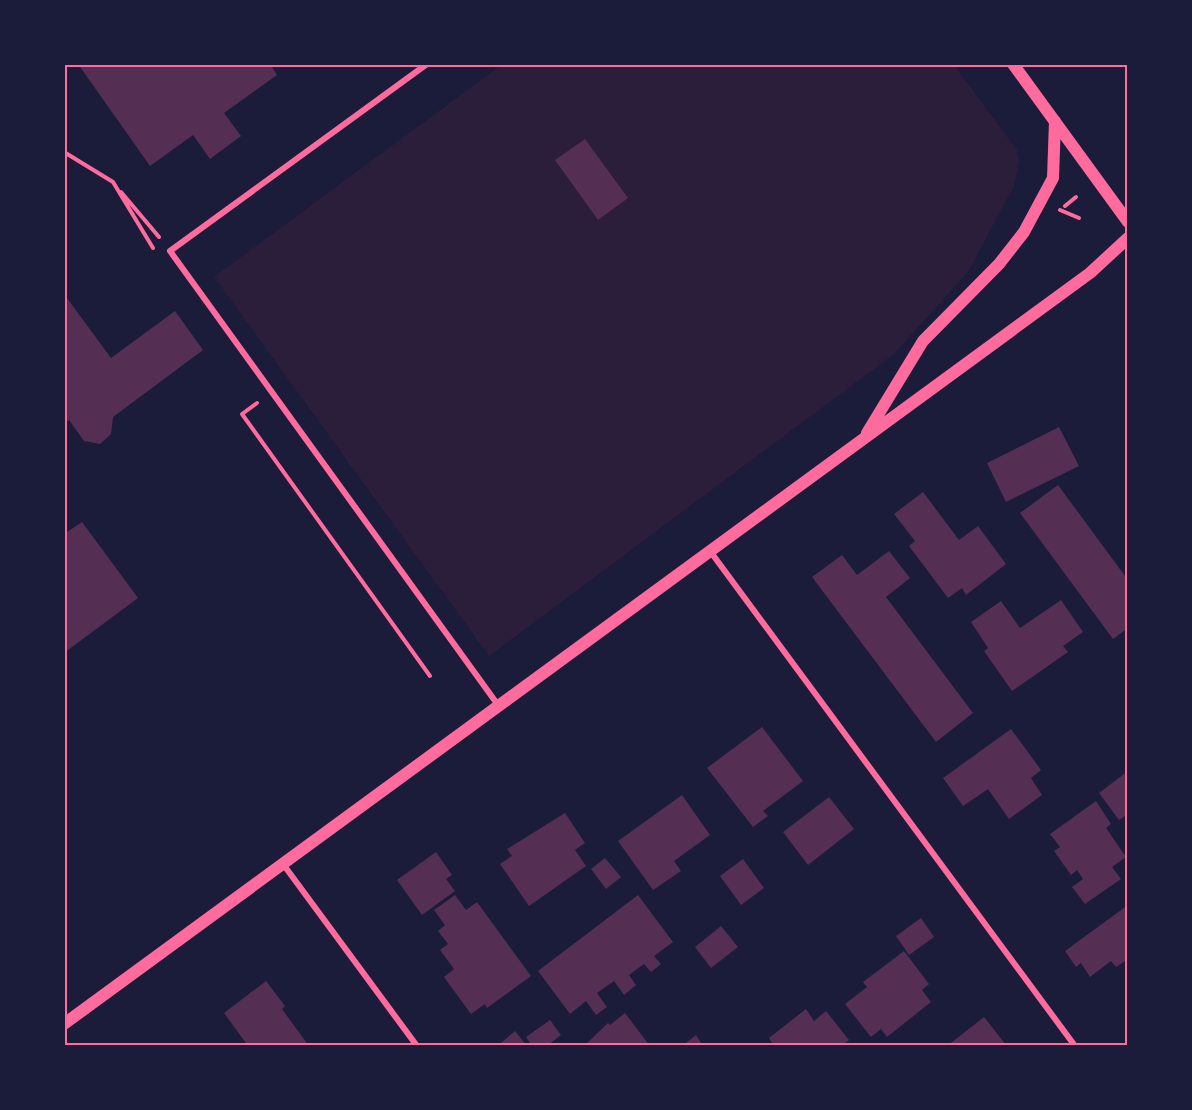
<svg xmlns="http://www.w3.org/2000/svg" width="1192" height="1110" font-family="'Sofia Sans Condensed',sans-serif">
	<rect width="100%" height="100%" fill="#1b1b3a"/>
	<path fill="#2a1e3b" d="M 501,65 L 954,65 L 1017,150 L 1019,162 L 1014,186 L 968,272 L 894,354 L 489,656 L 214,277 Z"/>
	<path fill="#542f53" d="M 78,64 L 270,64 L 277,75 L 224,113 L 241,136 L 210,159 L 193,135 L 150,166 Z
		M 585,139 L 628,198 L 598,220 L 555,160 Z
		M 64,294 L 111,358 L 175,311 L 203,350 L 113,417 L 111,434 L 100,444 L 84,441 L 69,420 L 64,423 Z
		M 1059,427 L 1079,466 L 1006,502 L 987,463 Z
		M 1058,485 L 1128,580 L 1128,628 L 1113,639 L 1020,513 Z
		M 923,492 L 959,540 L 978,526 L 1006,564 L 966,595 L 962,588 L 948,598 L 909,546 L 915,541 L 894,514 Z
		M 82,522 L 138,598 L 64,653 L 64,534 Z
		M 889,551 L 910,578 L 886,597 L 973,713 L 936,742 L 812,577 L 842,555 L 857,575 Z
		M 1061,600 L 1083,632 L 1063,646 L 1068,652 L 1012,691 L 984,651 L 988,648 L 971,622 L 1001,601 L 1020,628 Z
		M 762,727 L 803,781 L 763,811 L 768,816 L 753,827 L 707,768 Z
		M 1011,729 L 1041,770 L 1031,778 L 1042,795 L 1009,819 L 988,789 L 963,806 L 943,778 Z
		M 1128,771 L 1128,814 L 1119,820 L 1099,793 Z
		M 682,795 L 710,835 L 674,861 L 681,871 L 653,890 L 618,841 Z
		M 829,797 L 854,829 L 808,865 L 783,832 Z
		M 1096,801 L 1111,824 L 1106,828 L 1126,857 L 1112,867 L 1121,879 L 1085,904 L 1072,887 L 1083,879 L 1077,870 L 1071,875 L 1054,851 L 1060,847 L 1050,834 Z
		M 565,813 L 585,843 L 575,850 L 586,866 L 529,906 L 500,864 L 512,856 L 507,849 Z
		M 436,852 L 452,875 L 446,879 L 455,891 L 422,915 L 397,880 Z
		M 605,858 L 621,877 L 606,889 L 591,869 Z
		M 743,859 L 764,888 L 741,905 L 720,876 Z
		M 455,895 L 466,910 L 477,902 L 531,976 L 487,1008 L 485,1004 L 471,1014 L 444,977 L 454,969 L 440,950 L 448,944 L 438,931 L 445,925 L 434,910 Z
		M 638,895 L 673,942 L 654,956 L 661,964 L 651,972 L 644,964 L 629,975 L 636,985 L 624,995 L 614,981 L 597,993 L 607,1007 L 596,1015 L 586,1001 L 570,1014 L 538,971 Z
		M 1128,905 L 1128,965 L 1125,961 L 1116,967 L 1111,961 L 1090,977 L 1081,963 L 1076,967 L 1065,951 Z
		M 921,918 L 934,937 L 909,955 L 896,936 Z
		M 721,926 L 738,947 L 711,968 L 695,947 Z
		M 904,951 L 929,984 L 922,990 L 931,1002 L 887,1037 L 881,1029 L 871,1037 L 845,1004 L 867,987 L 863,982 Z
		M 266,981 L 285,1006 L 282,1009 L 309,1046 L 248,1046 L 224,1013 Z
		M 806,1009 L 814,1021 L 826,1011 L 849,1040 L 842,1046 L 774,1046 L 769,1038 Z
		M 625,1013 L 650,1046 L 584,1046 L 608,1023 L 610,1025 Z
		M 984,1017 L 1007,1046 L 947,1046 Z
		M 550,1020 L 561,1035 L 547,1046 L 532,1046 L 526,1037 Z
		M 515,1031 L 527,1046 L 497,1046 Z
		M 696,1035 L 703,1046 L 682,1046 Z"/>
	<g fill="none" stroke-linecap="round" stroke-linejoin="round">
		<path stroke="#ff6b9d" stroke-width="4" d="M 64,152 L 113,182
			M 113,182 L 153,248
			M 121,192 L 159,237
			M 1065,206 L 1076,197
			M 1060,210 L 1079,218
			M 257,403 L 242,414 L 430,676"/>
		<path stroke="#ff6b9d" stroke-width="6" d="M 427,64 L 170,251 L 498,705
			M 710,551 L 1075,1046
			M 283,864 L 417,1046"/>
		<path stroke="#ff6b9d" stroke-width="12" d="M 1013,64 L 1128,222
			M 867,433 L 923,341 L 999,264 L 1024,232 L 1053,178 L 1055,121
			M 64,1024 L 1090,273 L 1128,238"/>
	</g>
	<rect width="1192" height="1110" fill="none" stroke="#1b1b3a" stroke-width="132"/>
	<rect x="66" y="66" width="1060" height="978" fill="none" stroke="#ff6b9d" stroke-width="2"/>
</svg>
